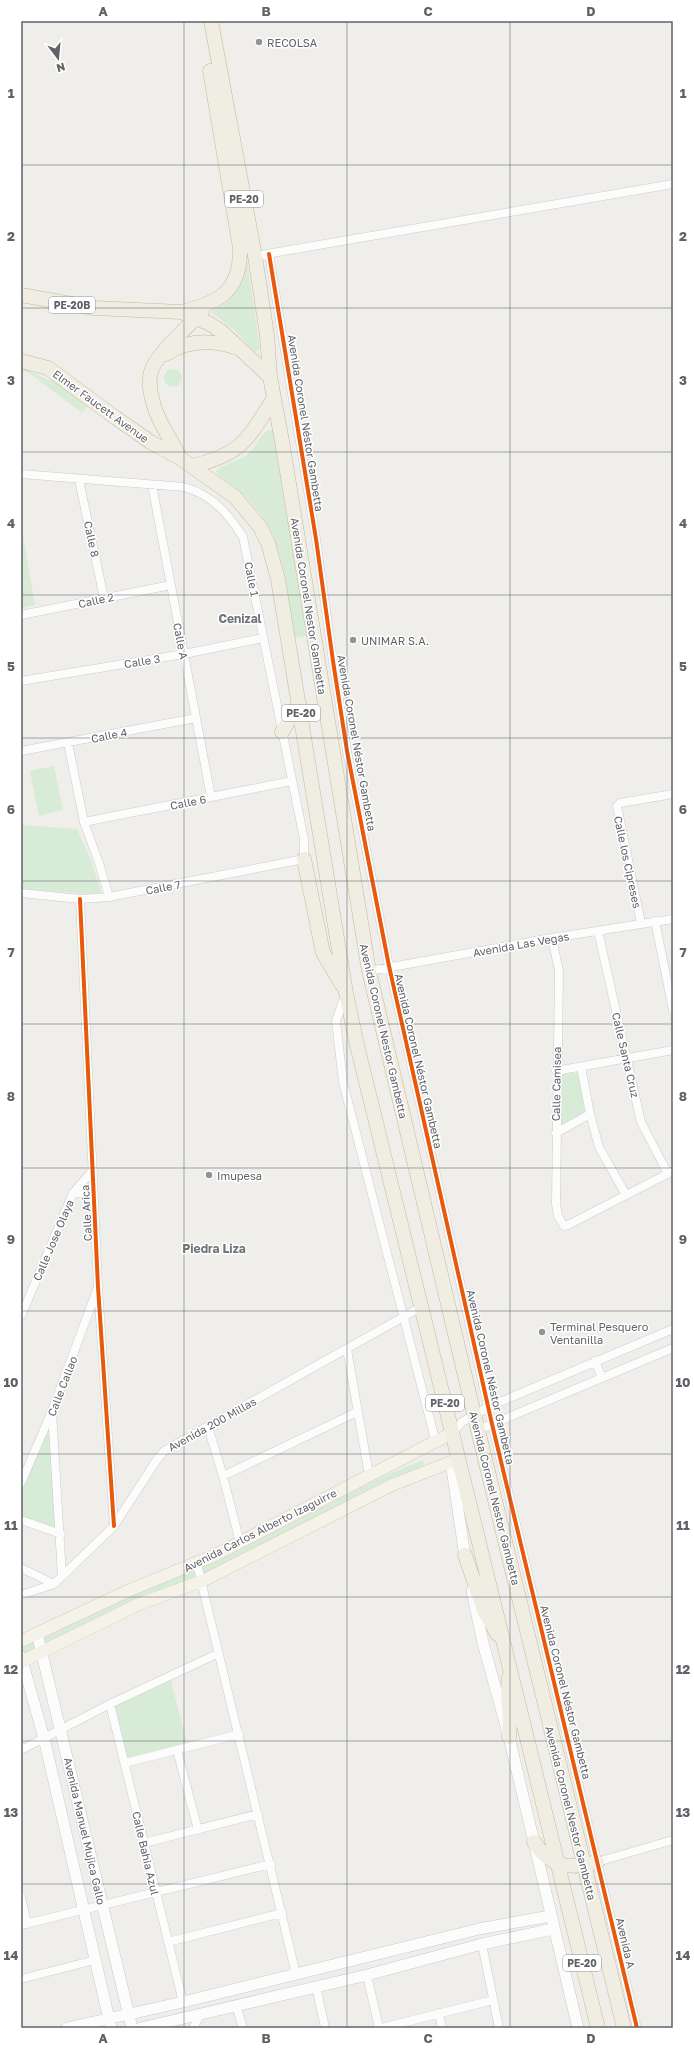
<svg xmlns="http://www.w3.org/2000/svg" width="694" height="2049" font-family="'Golos Text',sans-serif">
	<rect width="100%" height="100%" fill="#efeeea"/>
	<path fill="#d8ebd6" d="M 246,254 L 260,348 L 255,352 L 233,329 L 212,313 C 215,308 222,306 227,302 C 242,290 245,272 246,254 Z
		M 21,367 L 44,378 L 59,383 L 88,406 L 82,413 L 29,373 L 21,370 Z
		M164 378a9 9 0 1 1 18 0a9 9 0 1 1-18 0Z
		M 270,429 L 274,431 L 275,436 L 306,636 L 295,638 C 282,567 285,518 219,476 L 216,471 C 220,466 241,460 249,453 C 257,446 261,433 270,429 Z
		M 21,524 L 35,605 L 21,608 Z
		M 54,766 L 63,810 L 39,816 L 30,771 Z
		M 21,825 L 77,829 L 91,860 L 102,895 L 21,889 Z
		M 579,1073 L 587,1115 L 560,1126 L 561,1077 L 563,1074 Z
		M 49,1433 L 58,1523 L 55,1529 L 21,1516 L 21,1491 L 47,1434 Z
		M 423,1460 L 424,1467 L 387,1480 L 215,1569 L 137,1600 L 21,1656 L 21,1647 L 26,1644 L 132,1593 L 212,1563 L 386,1475 Z
		M 170,1678 L 187,1743 L 126,1758 L 114,1707 Z"/>
	<g fill="none" stroke-linecap="round" stroke-linejoin="round">
		<defs>
			<path id="street" d="M 269,254 L 316,539 L 333,661 L 347,751 L 389,966 L 492,1424 L 637,2028
				M 255,256 L 673,184
				M 21,474 L 184,487 C 213,495 228,514 243,537 L 304,839 L 304,859 L 109,897 L 80,899 L 21,893
				M 79,480 L 104,598
				M 152,485 L 211,797
				M 21,615 L 171,585
				M 21,681 L 184,654 L 263,638
				M 68,743 L 84,822 L 99,863 L 109,897
				M 21,751 L 196,718
				M 84,822 L 292,781
				M 80,899 L 98,1287 L 114,1526
				M 655,921 L 673,1010
				M 641,923 L 617,806 L 620,803 L 673,794
				M 598,931 L 641,1122 L 668,1174
				M 552,938 L 559,971 L 556,1204 L 558,1216 L 564,1226 L 568,1225 L 673,1171
				M 369,971 L 552,938 L 673,919
				M 345,995 L 336,1021 L 343,1082 L 436,1443
				M 581,1067 L 590,1114 L 599,1147 L 626,1195
				M 556,1071 L 673,1050
				M 556,1133 L 590,1114
				M 73,1193 L 87,1193 L 94,1198
				M 21,1316 L 73,1193 L 93,1170
				M 347,1349 L 369,1475
				M 595,1361 L 602,1378
				M 52,1412 L 62,1576
				M 208,1427 L 223,1476 L 240,1543
				M 478,1430 L 673,1348
				M 452,1433 L 462,1422 L 488,1407 L 673,1329
				M 223,1476 L 357,1412
				M 21,1483 L 52,1411 L 97,1290
				M 21,1520 L 61,1534
				M 197,1564 L 296,1974
				M 21,1568 L 54,1584
				M 21,1595 L 54,1584 L 114,1526 L 156,1461 L 164,1451 L 421,1307
				M 110,1704 L 183,2002
				M 21,1750 L 110,1704 L 219,1653
				M 177,1750 L 198,1830
				M 125,1763 L 239,1734
				M 144,1843 L 258,1814
				M 597,1862 L 673,1840
				M 21,1897 L 27,1924
				M 21,1925 L 271,1864
				M 168,1942 L 282,1913
				M 482,1944 L 499,2028
				M 367,1975 L 379,2028
				M 21,1979 L 95,1960
				M 316,1986 L 325,2028
				M 236,2005 L 243,2028
				M 439,2013 L 442,2028
				M 193,2028 L 200,2015
				M 381,2028 L 493,2000"/>
			<path id="secondary" d="M 451,1462 L 466,1563
				M 472,1591 L 483,1643 L 509,1737 L 578,2028
				M 37,1633 L 132,2028
				M 21,1657 L 44,1738 L 111,2028
				M 67,2028 L 183,2002 L 479,1929 L 550,1916
				M 141,2028 L 367,1975 L 482,1944 L 553,1929"/>
			<path id="primary" d="M 21,1641 L 130,1590 L 215,1555 L 452,1433
				M 21,1662 L 139,1604 L 202,1581 L 392,1485 L 451,1462"/>
			<path id="highway" d="M 211,21 L 255,256 L 267,335 L 270,377 L 282,441 L 369,971 L 474,1414 L 624,2028
				M 21,295 L 94,308 L 181,312 L 208,323 L 221,331 L 270,377
				M 181,312 C 220,303 241,290 240,248 L 210,71
				M 166,354 C 188,339 214,340 238,348
				M 21,361 L 48,368 L 116,418 L 152,443 L 180,458 L 235,497 L 260,527 L 268,543 L 278,579 L 346,993 L 357,1045 L 598,2028
				M 180,458 C 172,440 159,424 154,406 C 151,396 148,382 151,372 C 155,355 189,326 202,312
				M 192,466 C 243,454 247,440 274,398
				M 282,732 L 299,703
				M 304,859 L 323,953 L 342,985
				M 465,1555 L 484,1610 L 497,1634
				M 509,1737 C 512,1717 506,1698 509,1677
				M 534,1842 C 551,1867 568,1870 597,1862"/>
		</defs>
		<use href="#street" stroke="#cbcccc" stroke-width="9"/>
		<use href="#secondary" stroke="#cacacb" stroke-width="12"/>
		<use href="#primary" stroke="#d7ceb8" stroke-width="13"/>
		<use href="#highway" stroke="#c8b996" stroke-width="15"/>
		<use href="#street" stroke="#fdfcfc" stroke-width="8"/>
		<use href="#secondary" stroke="#fdfcfc" stroke-width="11"/>
		<use href="#primary" stroke="#f4f2e9" stroke-width="12"/>
		<use href="#highway" stroke="#f0ede3" stroke-width="14"/>
		<defs>
			<path id="cycleway" d="M 269,254 L 316,539 L 333,661 L 347,751 L 389,966 L 492,1424 L 637,2028
				M 80,899 L 98,1287 L 114,1526"/>
		</defs>
		<use href="#cycleway" stroke="#fff" stroke-width="6"/>
		<use href="#cycleway" stroke="#e8590c" stroke-width="4"/>
	</g>
	<path fill="none" stroke="#5f6368" stroke-width="1" stroke-opacity="0.55" d="M 184,21 L 184,2028M 347,21 L 347,2028M 510,21 L 510,2028M 21,165 L 673,165M 21,308 L 673,308M 21,452 L 673,452M 21,595 L 673,595M 21,738 L 673,738M 21,881 L 673,881M 21,1024 L 673,1024M 21,1168 L 673,1168M 21,1311 L 673,1311M 21,1454 L 673,1454M 21,1597 L 673,1597M 21,1741 L 673,1741M 21,1884 L 673,1884"/>
	<g fill="#919496" stroke="#fff" stroke-width="1.5">
		<circle cx="259" cy="42" r="4"/>
		<circle cx="353" cy="640" r="4"/>
		<circle cx="209" cy="1175" r="4"/>
		<circle cx="542" cy="1332" r="4"/>
	</g>
	<g text-anchor="middle" dominant-baseline="central" stroke-width="3" stroke-linejoin="round" paint-order="stroke">
		<g fill="#fff" stroke="#8f9295" stroke-width="1">
			<rect x="225" y="191" width="38" height="16" rx="3"/>
			<rect x="49" y="297" width="46" height="16" rx="3"/>
			<rect x="282" y="705" width="38" height="16" rx="3"/>
			<rect x="426" y="1395" width="38" height="16" rx="3"/>
			<rect x="563" y="1955" width="38" height="16" rx="3"/>
		</g>
		<g font-size="10" font-weight="bold" fill="#5f6368">
			<text x="244" y="199">PE-20</text>
			<text x="72" y="305">PE-20B</text>
			<text x="301" y="713">PE-20</text>
			<text x="445" y="1403">PE-20</text>
			<text x="582" y="1963">PE-20</text>
		</g>
		<g font-size="11" fill="#5f6368" stroke="#fff" text-anchor="start">
			<text x="267" y="42">RECOLSA</text>
			<text x="361" y="640">UNIMAR S.A.</text>
			<text x="217" y="1175">Imupesa</text>
			<text x="550" y="1326">Terminal Pesquero<tspan x="550" dy="13">Ventanilla</tspan></text>
		</g>
		<g font-size="11" fill="#5f6368" stroke="#fff">
			<text transform="translate(101 406) rotate(36)">Elmer Faucett Avenue</text>
			<text transform="translate(306 423) rotate(81)">Avenida Coronel Néstor Gambetta</text>
			<text transform="translate(92 539) rotate(78)">Calle 8</text>
			<text transform="translate(252 579) rotate(79)">Calle 1</text>
			<text transform="translate(96 600) rotate(-12)">Calle 2</text>
			<text transform="translate(309 606) rotate(81)">Avenida Coronel Nestor Gambetta</text>
			<text transform="translate(181 641) rotate(79)">Calle A</text>
			<text transform="translate(142 661) rotate(-9)">Calle 3</text>
			<text transform="translate(109 735) rotate(-11)">Calle 4</text>
			<text transform="translate(357 743) rotate(80)">Avenida Coronel Néstor Gambetta</text>
			<text transform="translate(188 802) rotate(-11)">Calle 6</text>
			<text transform="translate(628 862) rotate(78)">Calle los Cipreses</text>
			<text transform="translate(163 887) rotate(-11)">Calle 7</text>
			<text transform="translate(521 944) rotate(-10)">Avenida Las Vegas</text>
			<text transform="translate(384 1031) rotate(77)">Avenida Coronel Nestor Gambetta</text>
			<text transform="translate(626 1055) rotate(77)">Calle Santa Cruz</text>
			<text transform="translate(419 1061) rotate(77)">Avenida Coronel Néstor Gambetta</text>
			<text transform="translate(556 1084) rotate(-89)">Calle Camisea</text>
			<text transform="translate(86 1213) rotate(-93)">Calle Arica</text>
			<text transform="translate(53 1240) rotate(-67)">Calle Jose Olaya</text>
			<text transform="translate(491 1377) rotate(77)">Avenida Coronel Néstor Gambetta</text>
			<text transform="translate(62 1386) rotate(-69)">Calle Callao</text>
			<text transform="translate(212 1424) rotate(-29)">Avenida 200 Millas</text>
			<text transform="translate(495 1498) rotate(76)">Avenida Coronel Nestor Gambetta</text>
			<text transform="translate(260 1530) rotate(-27)">Avenida Carlos Alberto Izaguirre</text>
			<text transform="translate(566 1692) rotate(76)">Avenida Coronel Néstor Gambetta</text>
			<text transform="translate(571 1813) rotate(76)">Avenida Coronel Nestor Gambetta</text>
			<text transform="translate(85 1831) rotate(77)">Avenida Manuel Mujica Gallo</text>
			<text transform="translate(146 1853) rotate(77)">Calle Bahia Azul</text>
			<text transform="translate(626 1943) rotate(77)">Avenida A</text>
		</g>
		<g font-size="12" font-weight="bold" fill="#70757a" stroke="#fff">
			<text x="240" y="618">Cenizal</text>
			<text x="214" y="1248">Piedra Liza</text>
		</g>
	</g>
	<rect width="694" height="2049" fill="none" stroke="#ffffff" stroke-width="44"/>
	<g transform="translate(58 58) rotate(164)" stroke="#ffffff" stroke-width="3" paint-order="stroke">
	<path d="M0-3L7 15L0 10L-7 15Z" fill="#5f6368"/>
	<text y="-6" font-size="11" font-weight="bold" text-anchor="middle" fill="#5f6368">N</text>
	</g>
	<rect x="22" y="22" width="650" height="2005" fill="none" stroke="#5f6368" stroke-width="1.5"/>
	<g font-size="13" text-anchor="middle" font-weight="bold" fill="#5f6368">
		<text x="103" y="16">A</text>
		<text x="266" y="16">B</text>
		<text x="428" y="16">C</text>
		<text x="591" y="16">D</text>
		<text x="11" y="98">1</text>
		<text x="683" y="98">1</text>
		<text x="11" y="241">2</text>
		<text x="683" y="241">2</text>
		<text x="11" y="385">3</text>
		<text x="683" y="385">3</text>
		<text x="11" y="528">4</text>
		<text x="683" y="528">4</text>
		<text x="11" y="671">5</text>
		<text x="683" y="671">5</text>
		<text x="11" y="814">6</text>
		<text x="683" y="814">6</text>
		<text x="11" y="957">7</text>
		<text x="683" y="957">7</text>
		<text x="11" y="1101">8</text>
		<text x="683" y="1101">8</text>
		<text x="11" y="1244">9</text>
		<text x="683" y="1244">9</text>
		<text x="11" y="1387">10</text>
		<text x="683" y="1387">10</text>
		<text x="11" y="1530">11</text>
		<text x="683" y="1530">11</text>
		<text x="11" y="1674">12</text>
		<text x="683" y="1674">12</text>
		<text x="11" y="1817">13</text>
		<text x="683" y="1817">13</text>
		<text x="11" y="1960">14</text>
		<text x="683" y="1960">14</text>
		<text x="103" y="2043">A</text>
		<text x="266" y="2043">B</text>
		<text x="428" y="2043">C</text>
		<text x="591" y="2043">D</text>
	</g>
</svg>
